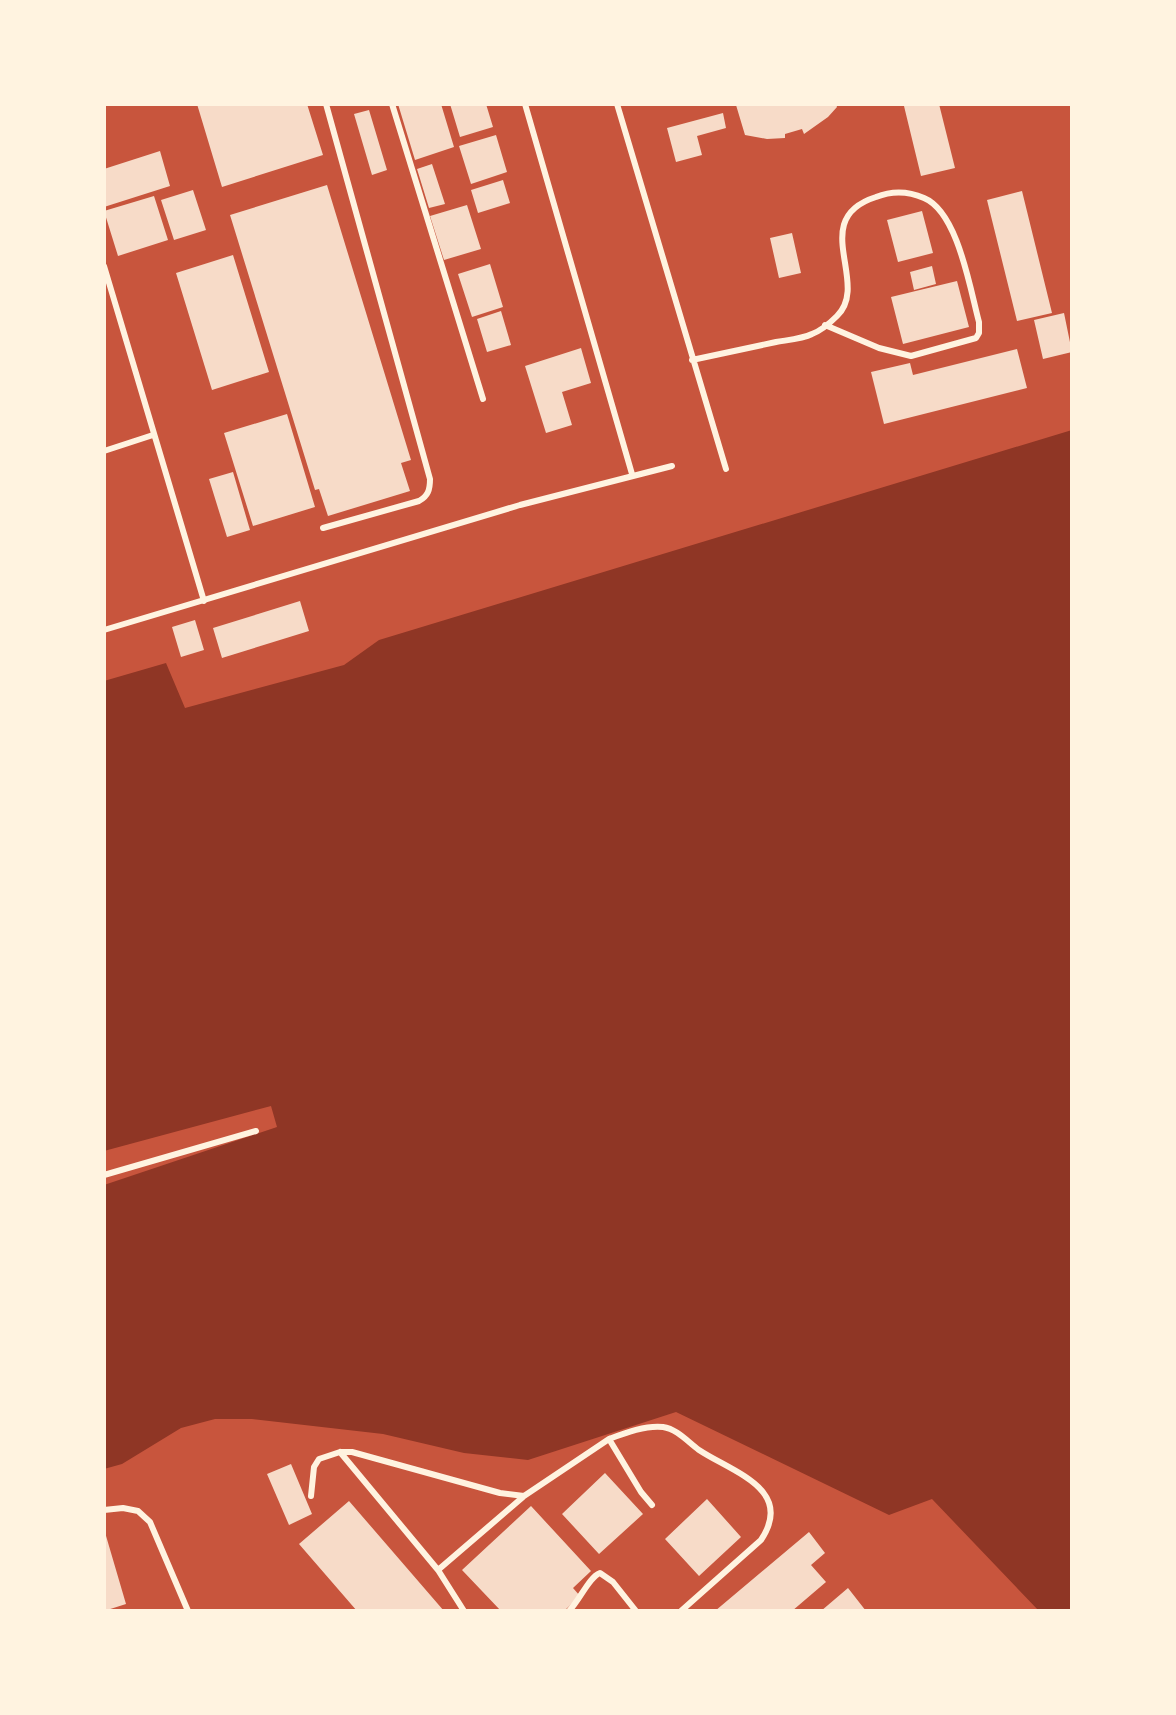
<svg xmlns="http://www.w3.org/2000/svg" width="1176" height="1715" font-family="'Fira Sans Condensed',sans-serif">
	<rect width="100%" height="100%" fill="#c8553d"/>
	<path fill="#8f3625" d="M 1072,430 L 1072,1611 L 1039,1611 L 932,1499 L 889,1515 L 676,1412 L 528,1460 L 464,1453 L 383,1434 L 252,1419 L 215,1419 L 181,1428 L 122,1464 L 104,1469 L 104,1185 L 277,1127 L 271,1106 L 104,1151 L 104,681 L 166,663 L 185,708 L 344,665 L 379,640 Z"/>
	<path fill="#f7dbc8" d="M 197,104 L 307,104 L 323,155 L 222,187 Z
		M 398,104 L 441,104 L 454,147 L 415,160 Z
		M 450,104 L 486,104 L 493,127 L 460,137 Z
		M 738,104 L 836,104 L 837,107 L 828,117 L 804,134 L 802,129 L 785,134 L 785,138 L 767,139 L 745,135 L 736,105 Z
		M 913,104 L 939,104 L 955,168 L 921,176 L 904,106 Z
		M 369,110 L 387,170 L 372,175 L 354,114 Z
		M 723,113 L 726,128 L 697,136 L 702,155 L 676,162 L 667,128 Z
		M 496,135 L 507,172 L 471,184 L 459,146 Z
		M 160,151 L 170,186 L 104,207 L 104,169 Z
		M 432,164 L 445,204 L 429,208 L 417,169 Z
		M 503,180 L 510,203 L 478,213 L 471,190 Z
		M 327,185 L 411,460 L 401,463 L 410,491 L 328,516 L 319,489 L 315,490 L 230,215 Z
		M 193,190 L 206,230 L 174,240 L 161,200 Z
		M 1022,191 L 1052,313 L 1017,321 L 987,200 Z
		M 154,196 L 168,240 L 118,256 L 104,211 Z
		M 467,205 L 481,249 L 444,260 L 430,216 Z
		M 922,211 L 933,253 L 898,262 L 887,220 Z
		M 792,233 L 801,273 L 779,278 L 770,238 Z
		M 233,255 L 269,372 L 212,390 L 176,273 Z
		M 490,264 L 503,307 L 472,317 L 458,274 Z
		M 932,266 L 936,284 L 914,290 L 910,272 Z
		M 957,281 L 969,327 L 903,344 L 891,297 Z
		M 501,311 L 511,345 L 487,352 L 477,319 Z
		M 1064,313 L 1072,352 L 1043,359 L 1034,320 Z
		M 581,348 L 591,383 L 562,392 L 572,425 L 546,433 L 525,366 Z
		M 1017,349 L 1027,388 L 884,424 L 871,372 L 910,363 L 913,375 Z
		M 287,414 L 315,507 L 253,526 L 224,433 Z
		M 233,472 L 250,530 L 227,537 L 209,479 Z
		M 300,601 L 309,631 L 222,658 L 213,628 Z
		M 195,620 L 204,650 L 181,657 L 172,627 Z
		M 291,1464 L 312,1514 L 289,1525 L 267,1474 Z
		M 605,1473 L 643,1514 L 599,1554 L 562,1514 Z
		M 707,1499 L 741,1537 L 699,1576 L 665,1539 Z
		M 349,1501 L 444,1611 L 357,1611 L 299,1544 Z
		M 531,1506 L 591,1571 L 573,1588 L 580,1596 L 564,1611 L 501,1611 L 462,1570 Z
		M 104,1529 L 126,1604 L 104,1611 Z
		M 809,1532 L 825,1553 L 811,1565 L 826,1582 L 792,1611 L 715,1611 Z
		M 848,1588 L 866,1611 L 821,1611 Z"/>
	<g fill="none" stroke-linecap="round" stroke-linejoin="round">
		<path stroke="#fff3e0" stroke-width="6" d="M 392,104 L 483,399
			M 525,104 L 632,474
			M 617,104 L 726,469
			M 104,266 L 204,601
			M 692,360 C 720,354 748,348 776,342 C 787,340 802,339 812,334 C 820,331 830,323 837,316 C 871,283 807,219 876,197 C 891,191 908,191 924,198 C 958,212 970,289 979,322 L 979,333 L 976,338 L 911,356 L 879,348 L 825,325
			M 104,451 L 153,435
			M 323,528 L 419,501 C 428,496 430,490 430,479 L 326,104
			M 104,630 L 520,505 L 672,466
			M 104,1175 L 256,1131
			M 340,1452 L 438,1570
			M 311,1496 L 314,1467 L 319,1459 L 340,1452 L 352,1452 L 500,1493 L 524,1496 L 609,1439
			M 652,1505 L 641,1492 L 609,1439 C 625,1433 646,1425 663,1427 C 677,1429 688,1442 699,1450 C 732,1472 795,1489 761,1540 L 681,1611
			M 104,1510 L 123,1508 L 138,1511 L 150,1522 L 188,1611
			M 464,1611 L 438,1570 L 523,1497
			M 569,1611 C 580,1600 589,1577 600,1573 L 613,1582 L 636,1611"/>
	</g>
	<rect width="1176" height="1715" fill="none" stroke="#fff3e0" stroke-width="212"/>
</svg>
